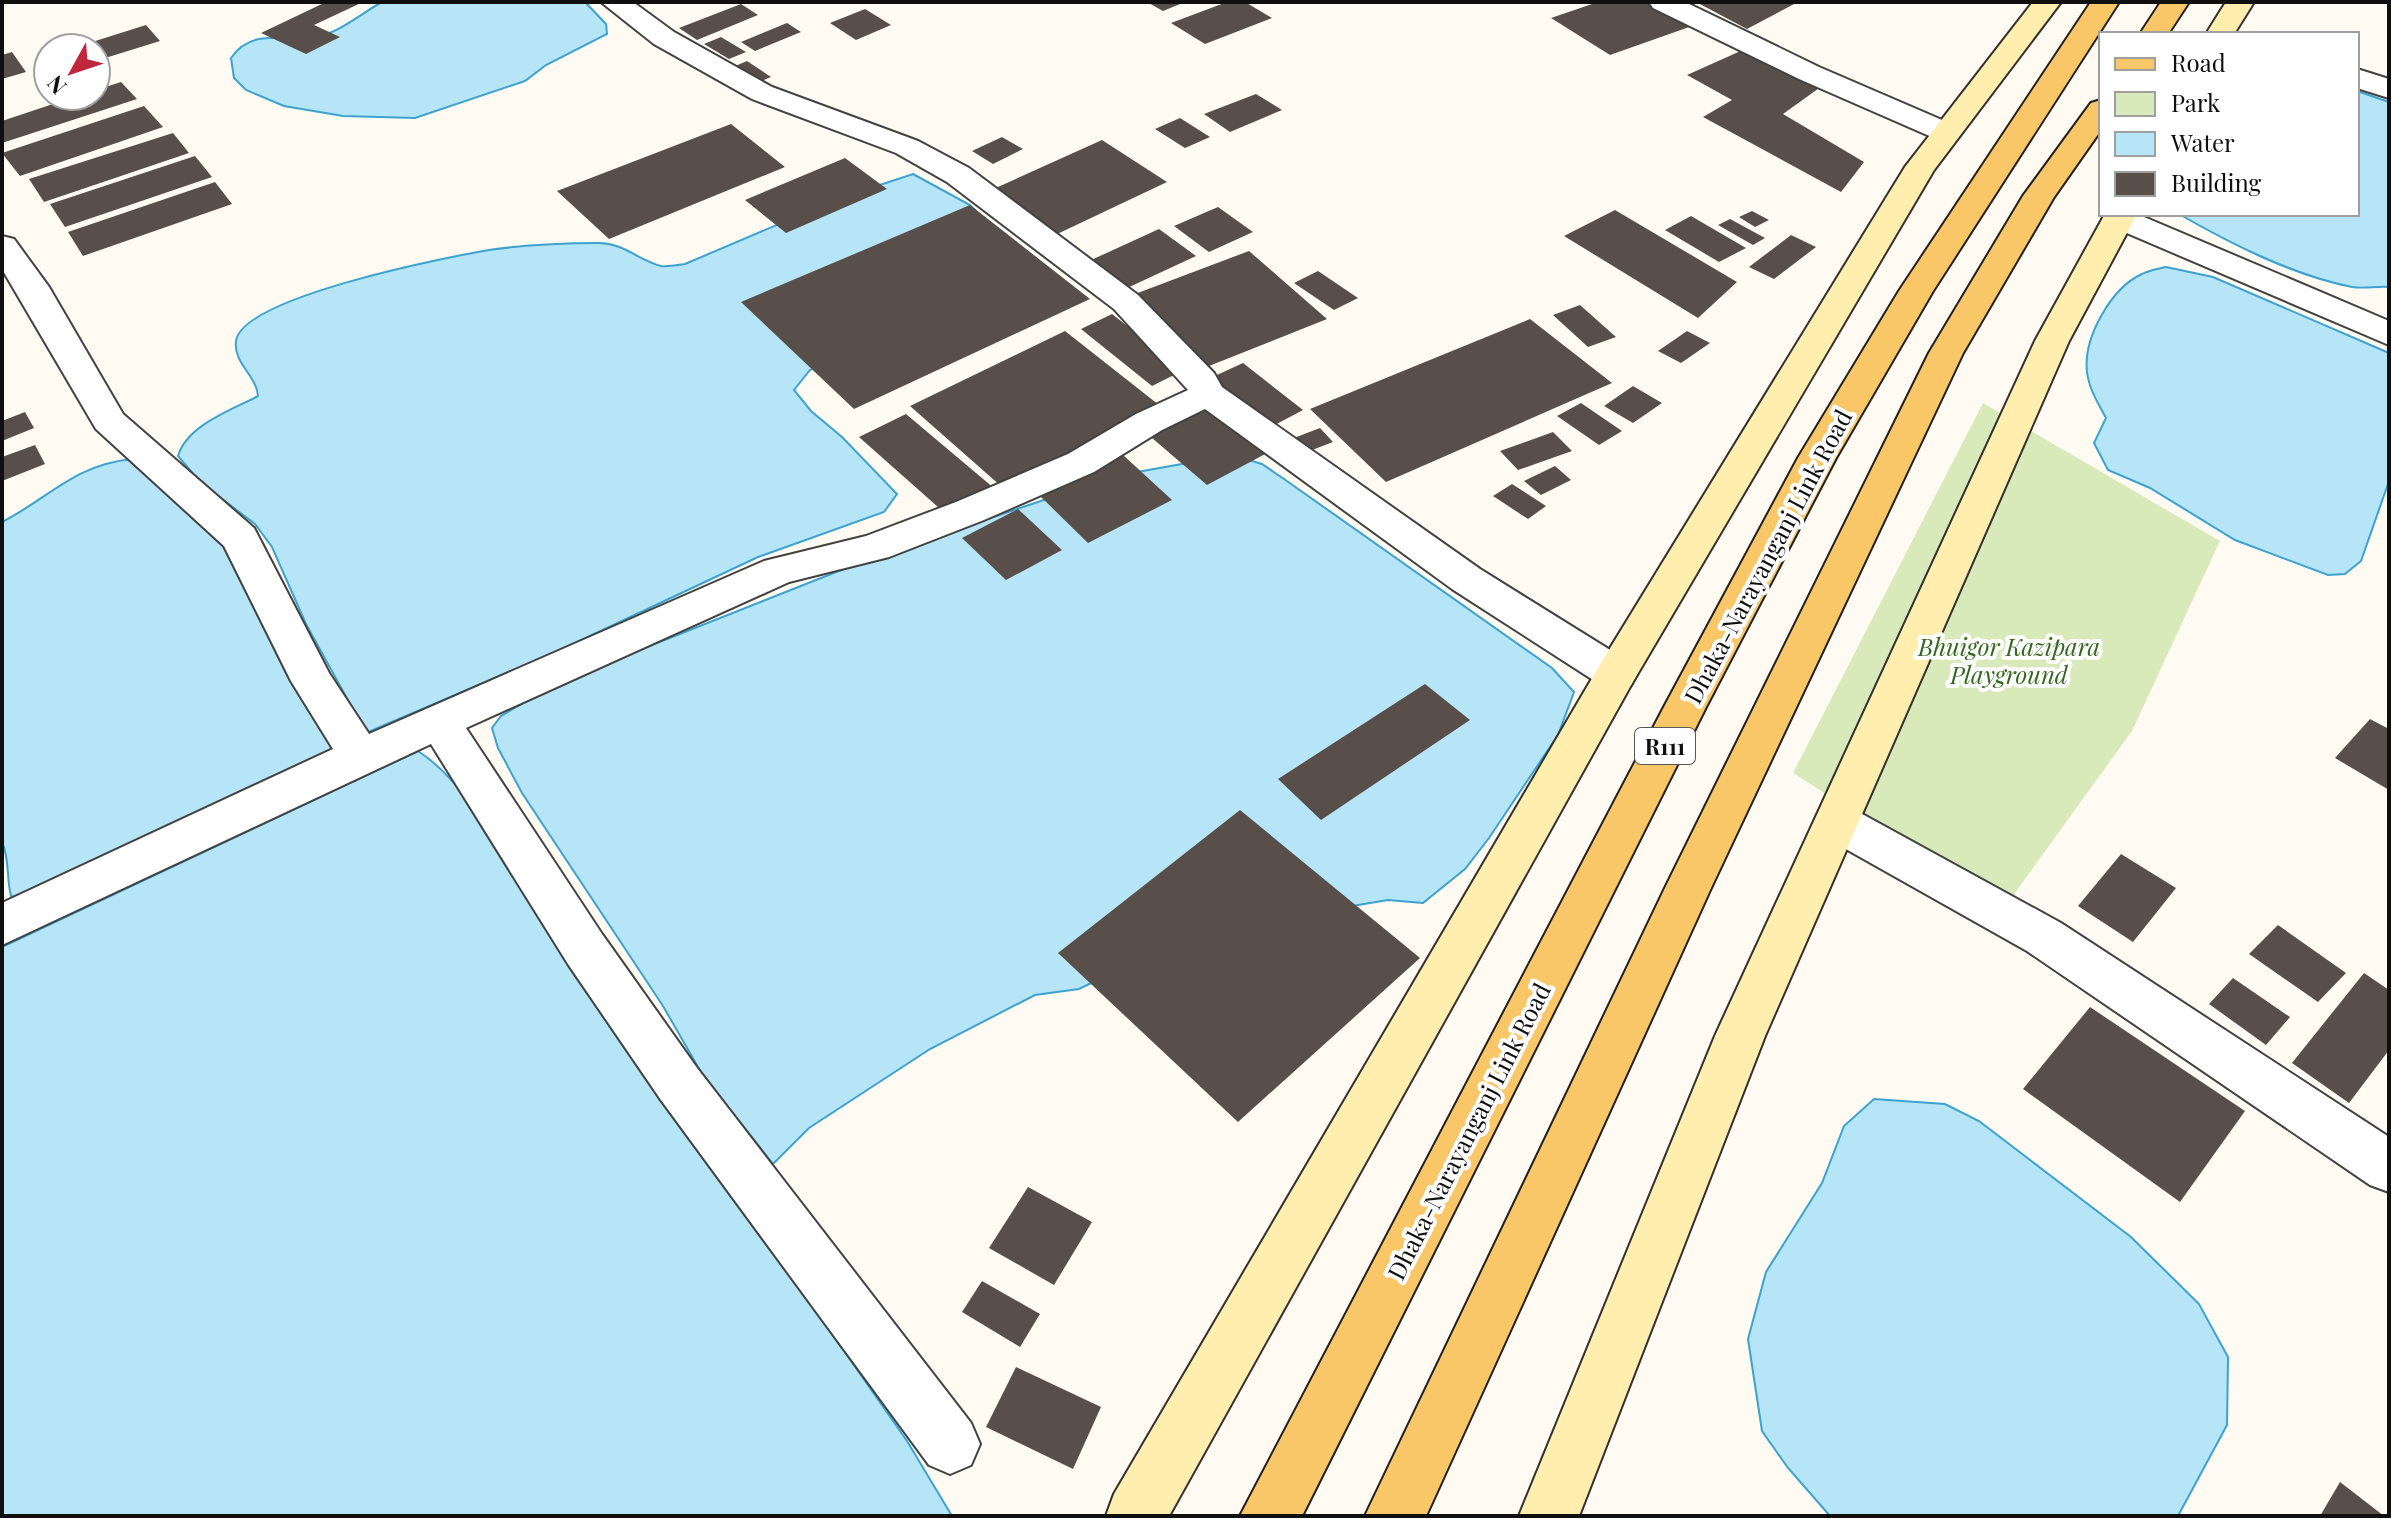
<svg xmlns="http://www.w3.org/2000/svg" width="2391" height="1518" font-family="'Playfair Display',serif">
	<rect width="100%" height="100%" fill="#fffbf2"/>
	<path fill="#d8eaba" d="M 1983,403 L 2220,541 L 2132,731 L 2004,908 L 1793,773 Z"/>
	<path fill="#b6e5f7" stroke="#3da2ce" stroke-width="2" d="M 382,2 L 585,2 L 606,24 L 607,34 L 546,65 L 525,81 L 415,118 L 343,116 L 284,106 L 246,90 L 234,78 L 231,58 C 252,27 285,42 316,37 C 339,33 362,13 382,2 Z
		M 2357,91 L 2389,102 L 2389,287 C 2377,286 2364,289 2352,287 C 2292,275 2231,244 2179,214 L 2357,214 Z
		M 913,174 L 970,205 L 984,219 L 862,347 L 810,370 L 794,390 L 811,411 L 842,437 L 897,494 L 884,512 L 758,557 L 558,651 L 366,733 L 306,624 L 272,547 L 255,524 L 201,483 L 178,456 C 187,425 232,410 258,396 C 257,376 233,363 236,341 C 242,297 448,257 489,250 C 524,245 563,243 599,243 C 624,243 638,260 661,266 C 668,267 678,265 685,264 L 840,198 Z
		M 2166,267 L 2213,277 L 2389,353 L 2389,481 L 2361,561 L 2345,574 L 2328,575 L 2235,540 L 2150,488 L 2108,470 L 2094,443 L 2106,418 C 2098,403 2089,389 2087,372 C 2083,338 2111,288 2142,274 C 2149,270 2158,269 2166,267 Z
		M 1232,455 L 1262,464 L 1284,479 L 1552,668 L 1574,692 L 1558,735 L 1489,838 L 1465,869 L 1423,903 L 1388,900 L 1346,907 L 1106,976 L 1079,989 L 1035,995 L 930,1049 L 809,1128 L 773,1164 L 702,1074 L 663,1006 L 522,793 L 498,748 L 492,728 L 501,716 L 537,695 L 604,664 L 869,559 L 1115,476 Z
		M 132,459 L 227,543 L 334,738 L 332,755 L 30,902 L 11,896 C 6,877 10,860 2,842 L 2,522 C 49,498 74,465 132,459 Z
		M 418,751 C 467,783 495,844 524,893 L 907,1441 L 952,1516 L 2,1516 L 2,947 Z
		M 1874,1099 L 1945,1104 L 1979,1121 L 2131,1237 L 2199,1304 L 2228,1357 L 2227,1425 L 2178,1516 L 1830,1516 L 1788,1468 L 1762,1431 L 1748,1339 L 1766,1272 L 1822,1183 L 1844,1126 Z"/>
	<path fill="#584f4b" d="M 326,2 L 363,2 L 314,25 L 340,37 L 306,54 L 261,33 Z
		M 1147,2 L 1185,2 L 1163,11 Z
		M 1227,2 L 1245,2 L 1272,18 L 1205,44 L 1171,23 Z
		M 1598,2 L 1652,2 L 1692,26 L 1610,55 L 1551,18 Z
		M 1696,2 L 1798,2 L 1747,29 Z
		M 741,4 L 758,15 L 697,40 L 679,28 Z
		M 865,9 L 891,25 L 856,40 L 830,23 Z
		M 787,23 L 801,32 L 755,51 L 741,42 Z
		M 146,25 L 160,41 L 102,59 L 89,43 Z
		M 721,37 L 746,52 L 729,59 L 704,44 Z
		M 1745,49 L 1822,86 L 1783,114 L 1864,162 L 1841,192 L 1703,117 L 1732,100 L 1687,75 Z
		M 12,52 L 26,72 L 2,79 L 2,55 Z
		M 747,61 L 771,77 L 757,83 L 733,67 Z
		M 121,82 L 137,99 L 2,143 L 2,121 L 77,96 L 96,96 L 96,90 Z
		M 1256,94 L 1282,110 L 1230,132 L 1204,114 Z
		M 144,106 L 163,127 L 20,176 L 2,153 Z
		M 1180,118 L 1210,137 L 1185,148 L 1155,129 Z
		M 731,124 L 785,167 L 609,239 L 557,191 Z
		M 173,133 L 189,153 L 44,202 L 29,179 Z
		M 1002,137 L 1023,149 L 993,164 L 972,151 Z
		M 1102,140 L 1167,182 L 1053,236 L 989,191 Z
		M 195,156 L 212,177 L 65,227 L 50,204 Z
		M 845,158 L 887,189 L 786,233 L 745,200 Z
		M 215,182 L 232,204 L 83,256 L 68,232 Z
		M 970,205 L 1090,299 L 854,409 L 741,302 Z
		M 1218,207 L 1253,232 L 1209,252 L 1174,226 Z
		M 1615,210 L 1737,282 L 1698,318 L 1564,236 Z
		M 1752,211 L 1769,220 L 1755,227 L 1739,217 Z
		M 1691,216 L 1746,248 L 1719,262 L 1665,230 Z
		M 1730,219 L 1765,238 L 1753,245 L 1718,225 Z
		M 1159,229 L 1196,256 L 1125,289 L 1089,261 Z
		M 1791,235 L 1816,247 L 1774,279 L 1749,267 Z
		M 1249,251 L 1327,319 L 1209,366 L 1135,294 Z
		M 1318,271 L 1358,298 L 1334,310 L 1294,283 Z
		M 1580,305 L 1616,337 L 1588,347 L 1553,315 Z
		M 1112,314 L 1184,370 L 1152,386 L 1081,329 Z
		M 1530,319 L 1612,383 L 1386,482 L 1310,409 Z
		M 1065,331 L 1159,405 L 1002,487 L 910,406 Z
		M 1687,331 L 1710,343 L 1681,363 L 1658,351 Z
		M 1243,363 L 1303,410 L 1267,429 L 1206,380 Z
		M 1633,386 L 1662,403 L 1633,423 L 1604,406 Z
		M 1206,401 L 1269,452 L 1207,485 L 1145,432 Z
		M 1581,403 L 1622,431 L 1599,445 L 1557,416 Z
		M 25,412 L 34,428 L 2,441 L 2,421 Z
		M 906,414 L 995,489 L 947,515 L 859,437 Z
		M 1320,428 L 1333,442 L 1299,455 L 1286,441 Z
		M 1553,432 L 1572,451 L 1518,470 L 1500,451 Z
		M 35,445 L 45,464 L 2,481 L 2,457 Z
		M 1123,455 L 1172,500 L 1088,543 L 1040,496 Z
		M 1555,466 L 1571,480 L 1541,495 L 1524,481 Z
		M 1512,484 L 1546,506 L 1528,519 L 1493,496 Z
		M 1018,509 L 1062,550 L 1006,580 L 962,538 Z
		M 1425,684 L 1470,720 L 1321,820 L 1278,779 Z
		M 2370,719 L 2389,729 L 2389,790 L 2335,758 Z
		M 1240,810 L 1420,958 L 1238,1122 L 1058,953 Z
		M 2121,854 L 2176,888 L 2133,942 L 2078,906 Z
		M 2278,925 L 2346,973 L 2318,1002 L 2249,954 Z
		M 2364,973 L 2389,990 L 2389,1050 L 2349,1103 L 2292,1063 Z
		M 2233,978 L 2290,1017 L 2266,1045 L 2209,1004 Z
		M 2090,1007 L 2245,1111 L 2180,1202 L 2023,1089 Z
		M 1028,1187 L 1092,1222 L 1054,1285 L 989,1248 Z
		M 982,1281 L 1040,1314 L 1020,1347 L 962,1312 Z
		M 1016,1367 L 1101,1407 L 1073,1469 L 986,1427 Z
		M 2340,1482 L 2384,1516 L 2320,1516 Z"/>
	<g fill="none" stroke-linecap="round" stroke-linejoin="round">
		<defs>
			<path id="street" d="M 601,2 L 633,2 L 674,32 L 772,87 L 918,141 L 969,168 L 1138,295 L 1214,373 L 1222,387 L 1480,569 L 1631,663 L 1637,674 L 1631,685 L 1616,690 L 1601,685 L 1452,589 L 1205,409 L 1162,430 L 1094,472 L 984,520 L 889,557 L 789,582 L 466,728 L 602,934 L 697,1068 L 971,1423 L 980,1444 L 971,1465 L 950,1474 L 929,1465 L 661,1100 L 568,964 L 431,744 L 2,945 L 2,903 L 333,749 L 291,681 L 224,546 L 96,429 L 2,269 L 2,236 L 14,239 L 49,287 L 123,414 L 254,528 L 329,673 L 369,734 L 764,561 L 866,536 L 956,502 L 1068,454 L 1136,414 L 1188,390 L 1114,309 L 947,182 L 896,153 L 752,99 L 654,44 Z
				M 1649,2 L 1685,2 L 1819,67 L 1956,126 L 1960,132 L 1956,138 L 1934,138 L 1799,79 L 1653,8 Z
				M 2357,69 L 2389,79 L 2389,98 L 2357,88 Z
				M 2106,214 L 2137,214 L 2389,321 L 2389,345 L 2108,225 L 2103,218 Z
				M 1837,804 L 1853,809 L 2061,923 L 2389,1137 L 2389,1192 L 2370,1185 L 2027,951 L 1821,835 L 1814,822 L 1821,809 Z"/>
			<path id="secondary" d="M 2033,2 L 2061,2 L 1934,170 L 1631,685 L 1169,1516 L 1106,1516 L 1114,1494 L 1601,663 L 1905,167 Z
				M 2226,2 L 2254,2 L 2234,34 L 2206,34 Z
				M 2105,214 L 2137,214 L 2069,341 L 1765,1036 L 1579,1516 L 1519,1516 L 1715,1036 L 2035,341 Z"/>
			<path id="primary" d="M 2091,2 L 2119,2 L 1933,291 L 1836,458 L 1706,707 L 1302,1516 L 1240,1516 L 1664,707 L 1798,458 L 1899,291 Z
				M 2161,2 L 2189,2 L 2168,34 L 2140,34 Z
				M 2101,100 L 2101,130 L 2054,197 L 1963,353 L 1711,888 L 1426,1516 L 1365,1516 L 1665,888 L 1929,353 L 2023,196 L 2091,103 Z"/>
		</defs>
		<use href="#street" stroke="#424242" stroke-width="4"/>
		<use href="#secondary" stroke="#313131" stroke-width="4"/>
		<use href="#primary" stroke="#202020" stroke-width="4"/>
		<use href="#street" fill="#fff" fill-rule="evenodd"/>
		<use href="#secondary" fill="#ffeead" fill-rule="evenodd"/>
		<use href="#primary" fill="#f9c768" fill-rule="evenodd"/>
	</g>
	<g text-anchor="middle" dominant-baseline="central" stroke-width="8" stroke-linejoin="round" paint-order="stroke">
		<rect fill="#fff" stroke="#575757" stroke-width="2" x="1635" y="728" width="60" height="36" rx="6"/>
		<g font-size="22" font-weight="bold" fill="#0f0f0f">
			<text x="1665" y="746">R111</text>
		</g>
		<g font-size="24" fill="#0f0f0f" stroke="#fff">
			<text transform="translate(1767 556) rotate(-62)">Dhaka-Narayanganj Link Road</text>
			<text transform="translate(1468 1131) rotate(-63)">Dhaka-Narayanganj Link Road</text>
		</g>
		<g font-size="24" font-style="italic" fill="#35681e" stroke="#fff">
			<text x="2009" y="646">Bhuigor Kazipara<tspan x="2009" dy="28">Playground</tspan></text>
		</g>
	</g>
	<rect width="2391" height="1518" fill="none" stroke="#0f0f0f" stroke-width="8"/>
	<rect x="2099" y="32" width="260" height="184" fill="#ffffff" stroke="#9f9f9f" stroke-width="2"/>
	<rect x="2115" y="58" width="40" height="12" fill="#f9c768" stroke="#9f9f9f" stroke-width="2"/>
	<text x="2171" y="72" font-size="24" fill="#0f0f0f">Road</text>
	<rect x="2115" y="92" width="40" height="24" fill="#d8eaba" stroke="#9f9f9f" stroke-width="2"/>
	<text x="2171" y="112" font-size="24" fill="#0f0f0f">Park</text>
	<rect x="2115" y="132" width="40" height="24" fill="#b6e5f7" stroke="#9f9f9f" stroke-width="2"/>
	<text x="2171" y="152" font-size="24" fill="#0f0f0f">Water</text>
	<rect x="2115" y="172" width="40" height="24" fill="#584f4b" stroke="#9f9f9f" stroke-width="2"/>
	<text x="2171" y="192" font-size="24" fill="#0f0f0f">Building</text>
	<g transform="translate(72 72) rotate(230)"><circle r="38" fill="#ffffff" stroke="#9f9f9f" stroke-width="2"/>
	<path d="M0-6L14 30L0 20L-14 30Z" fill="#c1263c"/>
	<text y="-12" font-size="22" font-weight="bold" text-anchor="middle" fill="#0f0f0f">N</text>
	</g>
</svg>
